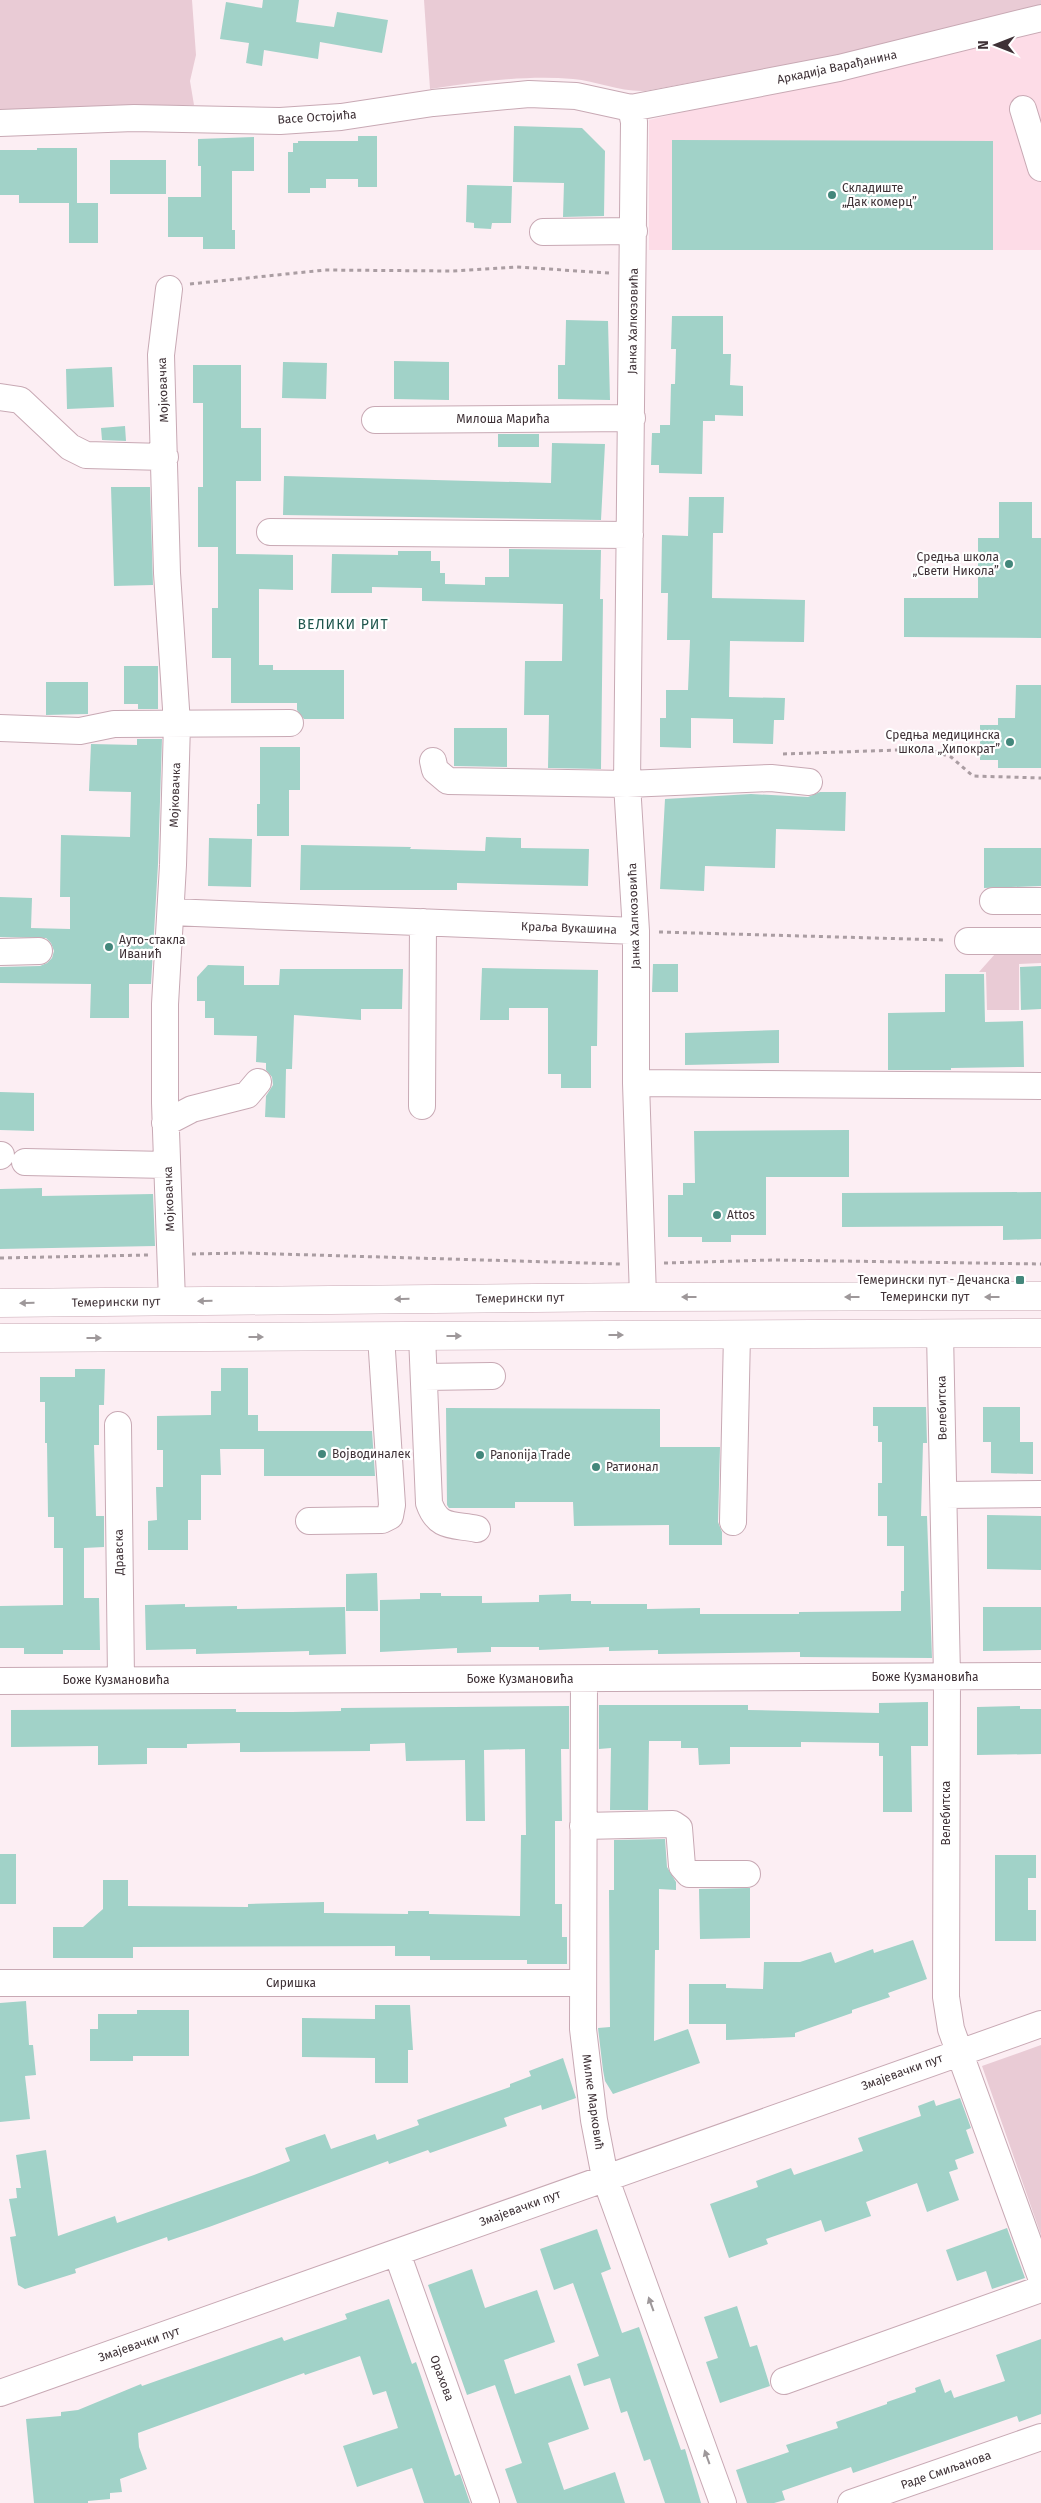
<svg xmlns="http://www.w3.org/2000/svg" width="1041" height="2503" font-family="'Fira Sans',sans-serif">
	<rect width="100%" height="100%" fill="#fceef3"/>
	<path fill="#fddce7" d="M 1041,28 L 1041,250 L 649,250 L 649,120 Z"/>
	<path fill="#e9cbd5" d="M 0,0 L 192,0 L 196,55 L 190,81 L 194,105 L 135,105 L 0,113 Z
		M 424,0 L 1041,0 L 1041,5 L 835,56 L 645,91 C 620,92 597,81 573,79 C 524,75 477,82 430,89 Z
		M 1041,946 L 1041,963 L 1019,964 L 1019,1010 L 987,1010 L 986,972 L 979,972 L 995,954 Z
		M 1041,2045 L 1041,2235 L 982,2066 Z"/>
	<path fill="#a1d2c8" d="M 263,0 L 299,0 L 296,22 L 334,27 L 337,12 L 388,20 L 382,53 L 320,42 L 318,59 L 264,50 L 262,66 L 246,63 L 249,43 L 220,39 L 226,2 L 262,8 Z
		M 514,126 L 582,128 L 605,151 L 604,216 L 563,217 L 564,183 L 513,182 Z
		M 358,136 L 377,136 L 377,187 L 358,187 L 358,179 L 326,179 L 326,188 L 310,188 L 310,193 L 288,193 L 288,152 L 293,152 L 293,143 L 298,143 L 298,141 L 358,141 Z
		M 254,137 L 254,171 L 232,171 L 232,230 L 235,230 L 235,249 L 203,249 L 203,237 L 168,237 L 168,197 L 201,197 L 201,166 L 198,166 L 198,139 Z
		M 672,140 L 993,141 L 993,250 L 672,250 Z
		M 37,148 L 77,148 L 77,203 L 19,203 L 19,195 L 0,195 L 0,150 L 37,150 Z
		M 110,160 L 166,160 L 166,194 L 110,194 Z
		M 467,185 L 512,186 L 511,223 L 492,223 L 491,229 L 474,228 L 474,223 L 466,222 Z
		M 69,203 L 98,203 L 98,243 L 69,243 Z
		M 672,316 L 723,316 L 723,354 L 731,354 L 730,385 L 743,386 L 743,416 L 715,415 L 715,421 L 703,421 L 702,474 L 659,473 L 659,465 L 651,465 L 652,433 L 660,433 L 660,425 L 670,425 L 671,384 L 675,384 L 676,349 L 671,349 Z
		M 566,320 L 608,321 L 610,400 L 558,399 L 558,365 L 565,365 Z
		M 394,361 L 449,362 L 449,400 L 394,399 Z
		M 283,362 L 327,363 L 326,399 L 282,398 Z
		M 193,365 L 241,365 L 241,428 L 261,428 L 261,481 L 236,481 L 236,554 L 293,555 L 293,590 L 259,589 L 259,665 L 273,665 L 273,670 L 344,670 L 344,719 L 304,719 L 297,710 L 297,703 L 231,703 L 231,658 L 212,658 L 212,608 L 218,608 L 218,547 L 198,547 L 198,487 L 203,487 L 203,403 L 193,403 Z
		M 112,367 L 114,407 L 67,409 L 66,369 Z
		M 125,426 L 126,441 L 102,440 L 101,428 Z
		M 498,434 L 539,434 L 539,447 L 498,447 Z
		M 552,443 L 605,444 L 601,520 L 283,515 L 284,476 L 551,483 Z
		M 111,487 L 150,487 L 153,585 L 114,586 Z
		M 689,497 L 724,497 L 723,533 L 713,533 L 712,598 L 805,600 L 804,642 L 730,641 L 729,697 L 785,698 L 784,720 L 774,720 L 773,744 L 733,743 L 733,719 L 691,718 L 691,748 L 660,747 L 660,718 L 666,718 L 666,690 L 688,690 L 690,640 L 667,640 L 668,593 L 661,593 L 662,535 L 688,536 Z
		M 999,502 L 1032,502 L 1032,538 L 1041,538 L 1041,638 L 904,637 L 904,598 L 978,598 L 978,538 L 999,538 Z
		M 509,549 L 601,550 L 600,599 L 603,599 L 601,769 L 548,768 L 549,715 L 524,715 L 525,661 L 562,661 L 563,604 L 422,601 L 422,588 L 372,587 L 372,593 L 331,593 L 332,554 L 398,555 L 398,551 L 431,551 L 431,561 L 440,561 L 440,573 L 445,573 L 445,584 L 485,585 L 485,577 L 509,577 Z
		M 124,666 L 158,666 L 158,709 L 138,709 L 138,704 L 124,704 Z
		M 46,682 L 88,682 L 88,714 L 46,715 Z
		M 1016,685 L 1041,685 L 1041,768 L 998,768 L 998,760 L 980,760 L 980,725 L 998,725 L 998,718 L 1015,718 Z
		M 454,728 L 507,728 L 507,767 L 454,766 Z
		M 137,739 L 162,739 L 158,864 L 151,984 L 129,984 L 129,1018 L 90,1018 L 91,984 L 0,983 L 0,967 L 40,966 L 47,963 L 52,958 L 54,951 L 51,943 L 46,938 L 0,937 L 0,897 L 32,898 L 31,928 L 70,929 L 70,897 L 60,897 L 61,835 L 130,837 L 131,792 L 89,791 L 91,744 L 137,745 Z
		M 260,747 L 300,747 L 300,790 L 289,790 L 289,836 L 257,836 L 257,804 L 260,804 Z
		M 820,792 L 846,792 L 845,831 L 776,829 L 775,868 L 705,866 L 704,891 L 660,889 L 665,799 L 751,794 L 808,797 Z
		M 486,837 L 521,838 L 521,848 L 589,849 L 588,886 L 457,883 L 457,890 L 300,890 L 301,845 L 411,847 L 410,849 L 485,851 Z
		M 209,838 L 252,839 L 251,887 L 208,886 Z
		M 984,848 L 1041,848 L 1041,886 L 984,888 Z
		M 653,964 L 678,964 L 678,992 L 652,992 Z
		M 208,965 L 244,966 L 244,985 L 279,985 L 280,969 L 403,969 L 402,1009 L 361,1009 L 361,1020 L 294,1015 L 292,1069 L 286,1069 L 285,1118 L 265,1117 L 266,1096 L 273,1085 L 272,1077 L 266,1070 L 266,1063 L 256,1062 L 257,1036 L 214,1035 L 214,1018 L 205,1018 L 205,1001 L 197,1001 L 197,977 Z
		M 1041,966 L 1041,1009 L 1021,1010 L 1020,967 Z
		M 482,968 L 598,970 L 597,1046 L 591,1046 L 591,1088 L 561,1088 L 561,1074 L 548,1074 L 548,1008 L 509,1008 L 509,1020 L 480,1020 Z
		M 945,974 L 984,974 L 985,1022 L 1023,1021 L 1024,1067 L 951,1068 L 951,1070 L 888,1070 L 888,1013 L 945,1012 Z
		M 779,1030 L 779,1063 L 685,1065 L 685,1033 Z
		M 0,1092 L 34,1093 L 34,1131 L 0,1130 Z
		M 849,1130 L 849,1177 L 766,1177 L 766,1235 L 731,1235 L 731,1242 L 702,1242 L 702,1237 L 668,1237 L 668,1195 L 683,1195 L 683,1183 L 695,1183 L 694,1131 Z
		M 42,1188 L 42,1196 L 153,1194 L 155,1246 L 0,1249 L 0,1189 Z
		M 1041,1192 L 1041,1239 L 1003,1240 L 1003,1226 L 842,1227 L 842,1193 Z
		M 221,1368 L 248,1368 L 248,1415 L 258,1415 L 258,1431 L 372,1431 L 375,1476 L 264,1476 L 264,1449 L 220,1449 L 221,1475 L 201,1475 L 201,1520 L 188,1520 L 188,1550 L 148,1550 L 148,1521 L 157,1520 L 156,1487 L 163,1487 L 163,1450 L 157,1450 L 157,1416 L 211,1415 L 211,1391 L 221,1391 Z
		M 75,1369 L 105,1369 L 104,1405 L 99,1405 L 99,1445 L 94,1445 L 96,1516 L 104,1516 L 104,1547 L 84,1548 L 84,1598 L 99,1598 L 100,1650 L 63,1650 L 63,1654 L 24,1654 L 24,1648 L 0,1648 L 0,1606 L 63,1605 L 63,1548 L 54,1548 L 54,1517 L 48,1517 L 47,1443 L 45,1443 L 45,1402 L 40,1402 L 40,1377 L 75,1377 Z
		M 873,1407 L 926,1407 L 927,1443 L 923,1443 L 921,1516 L 927,1516 L 932,1658 L 800,1657 L 800,1652 L 658,1654 L 658,1650 L 609,1651 L 609,1647 L 539,1650 L 539,1647 L 491,1647 L 491,1652 L 457,1653 L 457,1648 L 380,1652 L 380,1600 L 420,1599 L 420,1593 L 441,1593 L 441,1596 L 482,1596 L 482,1603 L 539,1602 L 539,1595 L 571,1594 L 571,1601 L 591,1601 L 591,1604 L 647,1604 L 647,1609 L 700,1608 L 700,1614 L 799,1614 L 799,1612 L 901,1611 L 901,1591 L 904,1591 L 904,1546 L 887,1546 L 887,1516 L 878,1516 L 878,1483 L 882,1483 L 882,1442 L 878,1442 L 878,1426 L 873,1426 Z
		M 983,1407 L 1020,1407 L 1020,1442 L 1033,1442 L 1033,1474 L 991,1473 L 991,1442 L 983,1442 Z
		M 446,1408 L 660,1409 L 660,1447 L 720,1447 L 718,1522 L 722,1532 L 722,1545 L 669,1545 L 669,1525 L 574,1526 L 573,1502 L 515,1502 L 515,1508 L 449,1508 L 447,1505 Z
		M 987,1515 L 1041,1516 L 1041,1570 L 987,1569 Z
		M 377,1573 L 378,1611 L 346,1611 L 346,1574 Z
		M 185,1604 L 185,1607 L 237,1606 L 237,1609 L 345,1607 L 346,1654 L 309,1655 L 309,1651 L 196,1654 L 196,1649 L 146,1650 L 145,1605 Z
		M 983,1607 L 1041,1607 L 1041,1650 L 983,1651 Z
		M 928,1702 L 928,1746 L 911,1746 L 912,1812 L 883,1812 L 883,1756 L 879,1756 L 879,1743 L 801,1742 L 801,1747 L 730,1747 L 730,1764 L 699,1765 L 698,1748 L 681,1748 L 681,1741 L 649,1741 L 648,1810 L 610,1810 L 611,1748 L 599,1749 L 599,1705 L 748,1705 L 748,1710 L 879,1713 L 879,1703 Z
		M 569,1706 L 569,1749 L 561,1749 L 562,1821 L 555,1821 L 555,1904 L 562,1904 L 562,1937 L 567,1937 L 567,1964 L 527,1964 L 527,1960 L 430,1960 L 430,1956 L 395,1956 L 395,1946 L 133,1947 L 133,1958 L 53,1958 L 53,1927 L 83,1927 L 103,1909 L 103,1880 L 128,1880 L 128,1906 L 248,1907 L 248,1904 L 324,1902 L 324,1913 L 408,1914 L 408,1911 L 429,1911 L 429,1914 L 520,1916 L 521,1835 L 526,1835 L 525,1749 L 484,1750 L 485,1821 L 466,1821 L 465,1760 L 406,1761 L 405,1743 L 370,1744 L 370,1751 L 240,1752 L 240,1743 L 187,1744 L 187,1748 L 147,1748 L 147,1764 L 98,1765 L 98,1746 L 11,1747 L 11,1710 L 236,1709 L 236,1712 L 292,1712 L 341,1711 L 341,1708 Z
		M 1020,1706 L 1020,1709 L 1041,1709 L 1041,1754 L 977,1755 L 977,1707 Z
		M 665,1839 L 667,1867 L 676,1882 L 676,1890 L 659,1889 L 659,1950 L 655,1950 L 654,2041 L 688,2029 L 700,2063 L 613,2094 L 605,2081 L 603,2070 L 598,2028 L 610,2027 L 609,1890 L 614,1890 L 614,1840 Z
		M 0,1854 L 16,1854 L 16,1904 L 0,1904 Z
		M 995,1855 L 1036,1855 L 1036,1878 L 1028,1878 L 1028,1910 L 1036,1910 L 1036,1941 L 995,1941 Z
		M 750,1888 L 750,1938 L 700,1939 L 699,1889 Z
		M 913,1940 L 927,1979 L 888,1993 L 890,1997 L 852,2010 L 852,2013 L 795,2033 L 795,2037 L 726,2040 L 726,2024 L 689,2024 L 689,1984 L 726,1984 L 726,1988 L 763,1989 L 764,1962 L 800,1962 L 831,1952 L 835,1963 L 873,1949 L 874,1953 Z
		M 26,2001 L 29,2045 L 33,2045 L 36,2075 L 25,2076 L 30,2119 L 0,2122 L 0,2003 Z
		M 375,2005 L 410,2005 L 413,2050 L 408,2050 L 408,2083 L 375,2083 L 375,2058 L 302,2057 L 302,2018 L 375,2019 Z
		M 137,2010 L 189,2010 L 189,2056 L 133,2056 L 133,2061 L 90,2061 L 90,2029 L 98,2029 L 98,2014 L 137,2014 Z
		M 563,2058 L 576,2098 L 542,2110 L 541,2105 L 504,2118 L 507,2126 L 430,2153 L 428,2150 L 389,2164 L 388,2161 L 209,2227 L 168,2241 L 167,2237 L 75,2269 L 76,2273 L 25,2289 L 18,2285 L 10,2237 L 16,2236 L 9,2199 L 17,2198 L 16,2188 L 21,2188 L 16,2155 L 46,2150 L 58,2236 L 115,2216 L 117,2223 L 254,2175 L 290,2161 L 285,2148 L 325,2134 L 331,2149 L 375,2134 L 377,2140 L 419,2125 L 417,2120 L 510,2087 L 510,2084 L 531,2076 L 529,2071 Z
		M 960,2098 L 971,2128 L 966,2130 L 974,2153 L 955,2160 L 958,2169 L 949,2172 L 959,2200 L 927,2212 L 917,2183 L 866,2202 L 871,2216 L 825,2232 L 821,2220 L 766,2239 L 768,2244 L 729,2258 L 710,2204 L 758,2187 L 756,2181 L 791,2168 L 794,2175 L 863,2151 L 858,2138 L 921,2116 L 918,2106 L 934,2100 L 936,2106 Z
		M 1007,2228 L 1025,2278 L 992,2289 L 986,2271 L 957,2281 L 946,2250 Z
		M 597,2229 L 611,2269 L 601,2273 L 622,2333 L 639,2327 L 681,2450 L 685,2449 L 701,2503 L 665,2503 L 650,2459 L 644,2461 L 627,2411 L 621,2413 L 610,2378 L 584,2386 L 577,2364 L 599,2356 L 573,2283 L 554,2290 L 540,2249 Z
		M 472,2269 L 485,2308 L 537,2290 L 555,2342 L 504,2360 L 515,2394 L 570,2375 L 589,2429 L 548,2443 L 564,2490 L 615,2472 L 625,2503 L 517,2503 L 505,2469 L 522,2463 L 495,2385 L 467,2395 L 428,2285 Z
		M 389,2299 L 412,2364 L 416,2362 L 455,2476 L 460,2474 L 470,2503 L 424,2503 L 412,2468 L 357,2487 L 343,2446 L 398,2428 L 386,2391 L 373,2395 L 360,2356 L 305,2375 L 304,2373 L 138,2433 L 139,2447 L 147,2469 L 120,2479 L 122,2492 L 110,2493 L 110,2499 L 88,2501 L 88,2503 L 34,2503 L 26,2419 L 61,2416 L 61,2412 L 78,2410 L 141,2384 L 142,2386 L 282,2337 L 284,2341 L 347,2319 L 345,2314 Z
		M 737,2306 L 750,2347 L 757,2345 L 770,2386 L 720,2403 L 706,2362 L 718,2358 L 704,2317 Z
		M 1041,2339 L 1041,2414 L 1019,2422 L 1017,2416 L 853,2473 L 851,2467 L 782,2491 L 785,2500 L 774,2503 L 747,2503 L 736,2470 L 789,2452 L 786,2445 L 838,2428 L 836,2422 L 887,2404 L 887,2402 L 916,2392 L 915,2388 L 940,2379 L 945,2393 L 951,2390 L 954,2398 L 1005,2381 L 996,2355 Z"/>
	<g fill="none" stroke-linecap="round" stroke-linejoin="round">
		<defs>
			<path id="minor" d="M 631,108 L 634,122 L 627,784 L 636,931 L 636,1083 L 643,1297
				M 1023,109 L 1041,168
				M 0,123 L 134,118 L 280,121 L 341,117 L 433,103 L 529,94 L 576,96 L 631,108 L 839,68 L 1041,18
				M 543,232 L 634,231
				M 169,289 L 161,355 L 167,573 L 177,724 L 173,865 L 165,1004 L 165,1103 L 172,1301
				M 0,397 L 20,400 L 70,447 L 86,455 L 165,457
				M 375,420 L 632,418
				M 270,532 L 630,535
				M 0,728 L 80,731 L 114,724 L 290,723
				M 433,761 L 435,770 L 448,781 L 627,784 L 771,778 L 809,782
				M 993,901 L 1041,901
				M 171,912 L 636,931
				M 968,941 L 1041,941
				M 0,952 L 39,951
				M 636,1083 L 1041,1086
				M 422,1106 L 423,922
				M 165,1123 L 192,1109 L 247,1095 L 258,1082
				M 0,1156 L 1,1155
				M 25,1162 L 167,1165
				M 940,1333 L 947,1677 L 946,1997 L 951,2029 L 1041,2277
				M 422,1336 L 429,1503 C 438,1529 453,1524 477,1529
				M 424,1377 L 492,1376
				M 118,1425 L 121,1679
				M 944,1495 L 1041,1494
				M 309,1521 L 382,1520 L 390,1516 L 392,1505 L 381,1336
				M 733,1522 L 737,1334
				M 584,1679 L 583,2029 L 594,2120 L 605,2177 L 723,2503
				M 0,1681 L 1041,1676
				M 583,1826 L 673,1824 L 679,1828 L 682,1866 L 689,1874 L 747,1874
				M 0,1983 L 583,1983
				M 397,2253 L 486,2503
				M 784,2381 L 1041,2289
				M 0,2393 L 1041,2024
				M 851,2503 L 1041,2437"/>
			<path id="major" d="M 0,1303 L 643,1297 L 1041,1296
				M 0,1338 L 1041,1333"/>
		</defs>
		<use href="#minor" stroke="#c8a9b4" stroke-width="28"/>
		<use href="#major" stroke="#c8a9b4" stroke-width="29"/>
		<path stroke="#aa9da2" stroke-width="3" stroke-dasharray="4 4" stroke-linecap="butt" d="M 190,284 L 325,270 L 452,271 L 516,267 L 610,273
			M 783,754 L 927,749 L 951,757 L 973,776 L 1041,778
			M 659,932 L 945,940
			M 192,1254 L 244,1253 L 620,1264
			M 0,1258 L 148,1255
			M 664,1263 L 773,1260 L 1041,1264"/>
		<use href="#minor" stroke="#fff" stroke-width="26"/>
		<use href="#major" stroke="#fff" stroke-width="28"/>
	</g>
	<defs><path id="oneway-solid" d="M-6-.8H1V-3.2L6.5 0L1 3.2V.8H-6Z" transform="scale(1.25)"/></defs>
	<g fill="#9e989a">
		<use href="#oneway-solid" transform="translate(689 1297) rotate(180)"/>
		<use href="#oneway-solid" transform="translate(852 1297) rotate(180)"/>
		<use href="#oneway-solid" transform="translate(992 1297) rotate(180)"/>
		<use href="#oneway-solid" transform="translate(402 1299) rotate(179)"/>
		<use href="#oneway-solid" transform="translate(205 1301) rotate(179)"/>
		<use href="#oneway-solid" transform="translate(27 1303) rotate(179)"/>
		<use href="#oneway-solid" transform="translate(616 1335)"/>
		<use href="#oneway-solid" transform="translate(454 1336)"/>
		<use href="#oneway-solid" transform="translate(256 1337)"/>
		<use href="#oneway-solid" transform="translate(94 1338)"/>
		<use href="#oneway-solid" transform="translate(651 2304) rotate(-110)"/>
		<use href="#oneway-solid" transform="translate(707 2457) rotate(-110)"/>
	</g>
	<g fill="#43877b" stroke="#fff" stroke-width="2">
		<circle cx="832" cy="195" r="5"/>
		<circle cx="1009" cy="564" r="5"/>
		<circle cx="1010" cy="742" r="5"/>
		<circle cx="109" cy="947" r="5"/>
		<circle cx="717" cy="1215" r="5"/>
		<rect x="1015" y="1275" width="10" height="10" rx="2.5"/>
		<circle cx="322" cy="1454" r="5"/>
		<circle cx="480" cy="1455" r="5"/>
		<circle cx="596" cy="1467" r="5"/>
	</g>
	<g text-anchor="middle" dominant-baseline="central" stroke-width="4.5" stroke-linejoin="round" paint-order="stroke">
		<g font-size="12" fill="#3e3136" stroke="#fff">
			<text transform="translate(837 67) rotate(-12)">Аркадија Варађанина</text>
			<text transform="translate(317 117) rotate(-4)">Васе Остојића</text>
			<text transform="translate(633 321) rotate(-89)">Јанка Халкозовића</text>
			<text transform="translate(163 390) rotate(-92)">Мојковачка</text>
			<text x="503" y="419">Милоша Марића</text>
			<text transform="translate(175 795) rotate(-88)">Мојковачка</text>
			<text transform="translate(634 916) rotate(-92)">Јанка Халкозовића</text>
			<text transform="translate(569 928) rotate(2)">Краља Вукашина</text>
			<text transform="translate(169 1199) rotate(-92)">Мојковачка</text>
			<text x="925" y="1297">Темерински пут</text>
			<text transform="translate(520 1298) rotate(-1)">Темерински пут</text>
			<text transform="translate(116 1302) rotate(-1)">Темерински пут</text>
			<text transform="translate(942 1408) rotate(-91)">Велебитска</text>
			<text transform="translate(119 1552) rotate(-91)">Дравска</text>
			<text x="925" y="1677">Боже Кузмановића</text>
			<text x="520" y="1679">Боже Кузмановића</text>
			<text x="116" y="1680">Боже Кузмановића</text>
			<text transform="translate(946 1813) rotate(-90)">Велебитска</text>
			<text x="291" y="1983">Сиришка</text>
			<text transform="translate(902 2072) rotate(-20)">Змајевачки пут</text>
			<text transform="translate(593 2102) rotate(82)">Милке Марковић</text>
			<text transform="translate(520 2208) rotate(-20)">Змајевачки пут</text>
			<text transform="translate(139 2344) rotate(-19)">Змајевачки пут</text>
			<text transform="translate(442 2378) rotate(70)">Орахова</text>
			<text transform="translate(946 2470) rotate(-19)">Раде Смиљанова</text>
		</g>
		<g font-size="12" fill="#3e3136" stroke="#fff" text-anchor="start">
			<text x="842" y="188">Складиште<tspan x="842" dy="14">„Дак комерц”</tspan></text>
			<text x="999" y="557" text-anchor="end">Средња школа<tspan x="999" dy="14">„Свети Никола”</tspan></text>
			<text x="1000" y="735" text-anchor="end">Средња медицинска<tspan x="1000" dy="14">школа „Хипократ”</tspan></text>
			<text x="119" y="940">Ауто-стакла<tspan x="119" dy="14">Иванић</tspan></text>
			<text x="727" y="1215">Attos</text>
			<text x="1010" y="1280" text-anchor="end">Темерински пут - Дечанска</text>
			<text x="332" y="1454">Војводиналек</text>
			<text x="490" y="1455">Panonija Trade</text>
			<text x="606" y="1467">Ратионал</text>
		</g>
		<g font-size="14" letter-spacing="1" fill="#1f564d" stroke="#fff">
			<text x="343" y="624">ВЕЛИКИ РИТ</text>
		</g>
	</g>
	<g transform="translate(996 45) rotate(270)" stroke="#ffffff" stroke-width="4" paint-order="stroke">
	<path d="M0-4L9 19L0 12L-9 19Z" fill="#3e3136"/>
	<text y="-8" font-size="14" font-weight="bold" text-anchor="middle" fill="#3e3136">N</text>
	</g>
</svg>
